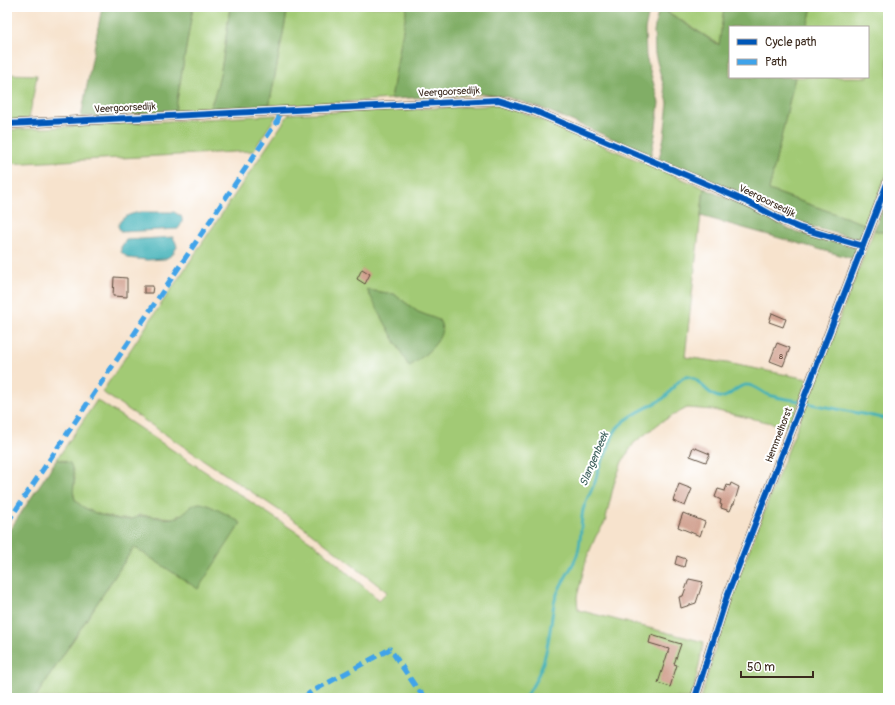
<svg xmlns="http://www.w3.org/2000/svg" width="895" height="705" font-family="Pangolin,sans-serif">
	<rect width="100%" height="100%" fill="#fff"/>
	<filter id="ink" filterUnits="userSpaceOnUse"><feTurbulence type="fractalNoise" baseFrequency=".025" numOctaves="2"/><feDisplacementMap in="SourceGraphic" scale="8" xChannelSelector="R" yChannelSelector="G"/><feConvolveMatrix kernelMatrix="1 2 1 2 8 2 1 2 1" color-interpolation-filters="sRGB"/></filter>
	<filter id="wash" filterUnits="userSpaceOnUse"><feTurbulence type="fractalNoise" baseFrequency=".012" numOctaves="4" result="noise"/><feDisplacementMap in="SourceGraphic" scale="16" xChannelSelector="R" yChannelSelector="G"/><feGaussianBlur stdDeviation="0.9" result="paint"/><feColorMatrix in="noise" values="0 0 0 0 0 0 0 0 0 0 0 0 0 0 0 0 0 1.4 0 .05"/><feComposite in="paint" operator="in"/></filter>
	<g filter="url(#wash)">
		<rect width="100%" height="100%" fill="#f7e3cd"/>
		<path fill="#a2ca75" stroke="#6e7a4a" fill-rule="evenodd" d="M 193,7 L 230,7 C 225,42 223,77 209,110 L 175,112 Z
			M 288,7 L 407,7 L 391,99 L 269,107 Z
			M 660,7 L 724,7 L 720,45 Z
			M 812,7 L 888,7 L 888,170 L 867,225 L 769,190 L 795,77 L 868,77 L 868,27 L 807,27 Z
			M 7,74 L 37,75 L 29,119 L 7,121 Z
			M 492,104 L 504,105 L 515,109 L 704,188 L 685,357 L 727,363 L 808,379 L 790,427 L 713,410 L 687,408 L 661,422 L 634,443 L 622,462 L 614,484 L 605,522 L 596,536 L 587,557 L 577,597 L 578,610 L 704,642 L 692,698 L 35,698 L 134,547 L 198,588 L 191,507 L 184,513 L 173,518 L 139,515 L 133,519 L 120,519 L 97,514 L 81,506 L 75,499 L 73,491 L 75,478 L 66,461 L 57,459 L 97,400 L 313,543 L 379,600 L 387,592 L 301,525 L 102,392 L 289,114 L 484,106 ZM 367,290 L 394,294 L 418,312 L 433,318 L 437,342 L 423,356 Z
			M 277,115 L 253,151 L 7,164 L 7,130 Z
			M 874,230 L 881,232 L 888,231 L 888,698 L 701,698 L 724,618 L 732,594 Z"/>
		<path fill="#81ae66" stroke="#5e6c42" d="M 102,7 L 193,7 L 175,112 L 81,117 Z
			M 230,7 L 288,7 L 269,107 L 209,110 C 223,77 225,42 230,7 Z
			M 407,7 L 650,7 L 645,30 L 646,56 L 659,103 L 655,135 L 651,155 L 541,108 L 507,97 L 482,94 L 391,99 Z
			M 659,7 L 719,45 L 724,7 L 812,7 L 807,27 L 730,27 L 730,77 L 795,77 L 769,190 L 867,225 L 861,240 L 794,222 L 768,207 L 659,159 L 664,137 L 668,103 L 655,54 L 654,31 Z
			M 704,188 L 764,215 L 790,230 L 858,248 L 854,259 L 701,216 Z
			M 888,195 L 888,231 L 881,232 L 874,230 Z
			M 367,290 L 394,294 L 418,312 L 439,320 C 451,337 421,358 409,367 Z
			M 57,459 L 70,463 C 72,467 74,472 74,477 C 75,485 71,493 76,501 C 85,512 118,522 132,519 C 135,518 138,516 141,516 C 153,515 165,521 177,517 C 185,514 191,503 200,503 C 207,503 234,518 241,523 L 198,589 L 134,547 L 35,698 L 7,698 L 7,534 Z"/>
		<path fill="#41b1b8" stroke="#3e6e6b" d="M 140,212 L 174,212 L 181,216 C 184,221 181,225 178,229 L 121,232 L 118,226 C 121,216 131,214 140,212 Z
			M 173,237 L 176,243 L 177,247 L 172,255 L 165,259 L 147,260 L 128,258 L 121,252 L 121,247 L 126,240 Z"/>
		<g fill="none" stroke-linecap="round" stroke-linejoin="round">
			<path stroke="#41b1b8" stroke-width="3" d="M 806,403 L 888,419
				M 525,698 C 548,665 548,641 554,604 C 557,586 571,572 577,555 C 582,541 580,525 583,510 C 586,500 591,491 595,482 C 597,476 597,470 600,465 C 602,460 605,456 607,451 C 611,442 612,432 620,425 C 632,413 650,407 664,398 C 670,393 679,378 685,377 C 699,375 705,394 718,397 C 730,400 736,384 747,385 C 754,385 760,391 766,394 C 776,398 788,399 799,401"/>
		</g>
		<g id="blocks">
			<path fill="#ce9a87" d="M 362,269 L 370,274 L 365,284 L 357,279 Z
				M 114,277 L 127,278 L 127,297 L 113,296 Z
				M 144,286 L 153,286 L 152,293 L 144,293 Z
				M 772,313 L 786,319 L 783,327 L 769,322 Z
				M 777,343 L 790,348 L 783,366 L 770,361 Z
				M 693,447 L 710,454 L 706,462 L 690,456 Z
				M 731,483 L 739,487 L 734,504 L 733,504 L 730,511 L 721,508 L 722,505 L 720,504 L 721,500 L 715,497 L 718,489 L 725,491 L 727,485 L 730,486 Z
				M 679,484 L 692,489 L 685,506 L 673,501 Z
				M 683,513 L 705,522 L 700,536 L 678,527 Z
				M 677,556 L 686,559 L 684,567 L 675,564 Z
				M 689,579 L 703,582 L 696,603 L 681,608 L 679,597 L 683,596 Z
				M 651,635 L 681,644 L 674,664 L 677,665 L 670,687 L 658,683 L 669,649 L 649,643 Z"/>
		</g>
	</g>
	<g filter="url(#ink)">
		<use href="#blocks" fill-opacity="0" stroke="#574638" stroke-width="1"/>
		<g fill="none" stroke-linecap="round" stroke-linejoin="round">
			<defs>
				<path id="minor" d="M 7,124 L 498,100 L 537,112 L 702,182 L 754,205 L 783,221 L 800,228 L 863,246
					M 695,698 L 727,596 L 888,181"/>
			</defs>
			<use href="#minor" stroke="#574638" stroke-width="10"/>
			<use href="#minor" stroke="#fff" stroke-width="9"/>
			<path stroke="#3fa3ea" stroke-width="5" stroke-dasharray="10 5" stroke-linecap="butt" d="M 7,523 L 278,120 L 281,110
				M 303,698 L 311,692 L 390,649 L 418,690 L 427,698"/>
			<defs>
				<path id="cycleway" d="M 7,124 L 498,100 L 537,112 L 702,182 L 754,205 L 783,221 L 800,228 L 863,246
					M 695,698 L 727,596 L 888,181"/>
			</defs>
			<use href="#cycleway" stroke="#fff" stroke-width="8"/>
			<use href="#cycleway" stroke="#0057b8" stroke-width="6"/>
		</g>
	</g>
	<g text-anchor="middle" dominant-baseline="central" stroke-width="4" stroke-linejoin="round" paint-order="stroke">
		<g font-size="8" fill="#604638">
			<text x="781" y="356">8</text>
		</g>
		<g font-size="10" fill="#3b2a1e" stroke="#fff">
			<text transform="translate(449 92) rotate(-3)">Veergoorsedijk</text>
			<text transform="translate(125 108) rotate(-3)">Veergoorsedijk</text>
			<text transform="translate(767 201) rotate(26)">Veergoorsedijk</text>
			<text transform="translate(779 435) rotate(-69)">Hemmelhorst</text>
		</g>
		<g font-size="11" font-style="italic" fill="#3d605c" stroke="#fff">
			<text transform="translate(594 459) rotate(-67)">Slangenbeek</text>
		</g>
	</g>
	<rect width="895" height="705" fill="none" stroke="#fff" stroke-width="24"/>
	<rect x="729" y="26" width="140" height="52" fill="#ffffff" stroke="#b1aaa5"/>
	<rect x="737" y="39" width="20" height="6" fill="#0057b8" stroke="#b1aaa5"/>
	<text x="765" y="46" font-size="12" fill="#3b2a1e">Cycle path</text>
	<rect x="737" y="59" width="20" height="6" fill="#3fa3ea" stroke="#b1aaa5"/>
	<text x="765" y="66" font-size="12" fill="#3b2a1e">Path</text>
	<path d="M741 671v6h72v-6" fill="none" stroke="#3b2a1e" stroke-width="2"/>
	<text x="747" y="671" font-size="12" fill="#3b2a1e" stroke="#ffffff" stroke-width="3" paint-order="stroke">50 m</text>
</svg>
